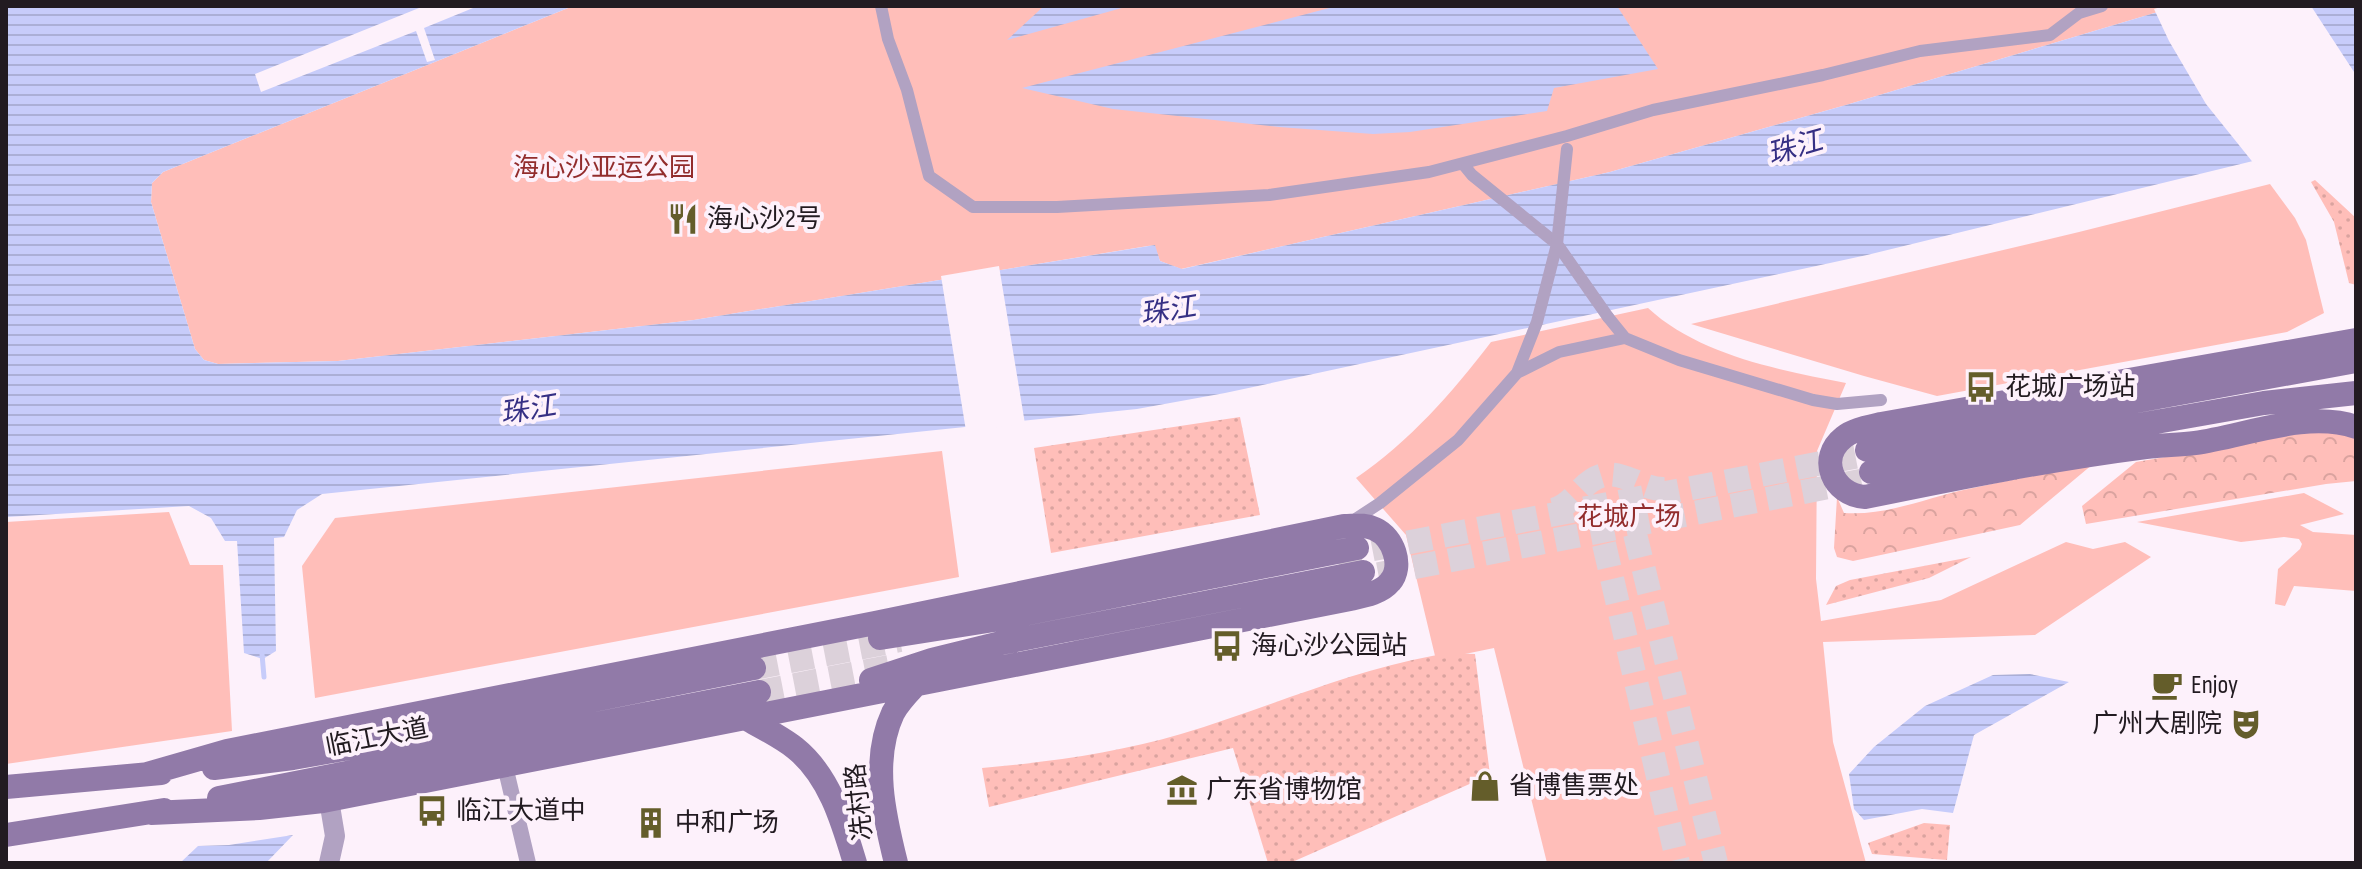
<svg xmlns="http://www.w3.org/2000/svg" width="2362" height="869" font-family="'Sofia Sans Condensed','Noto Sans SC',sans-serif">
	<defs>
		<pattern id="grass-dots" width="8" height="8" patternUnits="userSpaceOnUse" patternTransform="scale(2)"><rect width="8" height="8" fill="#ffbeb9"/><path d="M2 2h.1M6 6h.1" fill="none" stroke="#daa39f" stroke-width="1.8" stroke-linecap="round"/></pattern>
		<pattern id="forest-crowns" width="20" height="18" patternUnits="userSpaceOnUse" patternTransform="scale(2)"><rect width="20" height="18" fill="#ffbeb9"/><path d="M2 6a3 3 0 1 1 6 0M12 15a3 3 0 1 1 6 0" fill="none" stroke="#daa39f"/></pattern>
		<pattern id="water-rules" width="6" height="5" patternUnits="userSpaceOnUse" patternTransform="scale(2)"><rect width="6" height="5" fill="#c7ccfa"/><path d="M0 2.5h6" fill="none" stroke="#abafd6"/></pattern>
	</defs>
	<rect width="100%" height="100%" fill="#fdf1fb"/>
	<path fill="url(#grass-dots)" d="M 2315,180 L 2356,218 L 2356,285 L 2349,283 L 2334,222 L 2311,182 Z
		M 1240,417 L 1260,515 L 1051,553 L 1034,448 Z
		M 1971,557 L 1929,578 L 1826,605 L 1836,586 L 1850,580 Z
		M 1475,654 L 1490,775 L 1290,863 L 1268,863 L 1233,748 L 989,807 L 982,768 C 1049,762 1116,753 1181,734 C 1265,709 1346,672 1432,656 C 1446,653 1461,654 1475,654 Z
		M 1924,823 L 1950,825 L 1947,860 L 1872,854 L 1868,843 Z"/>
	<path fill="url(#forest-crowns)" d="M 2327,429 L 2356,438 L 2356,481 L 2326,484 L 2086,524 L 2082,506 L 2136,462 Z
		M 2093,464 L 2020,525 L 1853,561 L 1837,557 L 1834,548 L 1837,497 L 1844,513 C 1884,516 1921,500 1959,491 C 2003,481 2048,473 2093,464 Z"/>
	<path fill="#ffbeb9" d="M 573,6 L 2178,6 L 1846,105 L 1610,172 L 1181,269 L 1160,261 L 1154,245 L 694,320 L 338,361 L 218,364 L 204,360 L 195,349 L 151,202 L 152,183 L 163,172 Z
		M 2270,184 L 2295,218 L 2306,240 L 2324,313 L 2287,332 L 1937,396 L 1864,376 L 1691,324 L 2079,232 Z
		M 1648,308 C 1699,355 1779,370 1846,383 L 1817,451 L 1816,579 L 1821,621 L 1941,600 L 2066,542 L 2093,549 L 2125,542 L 2151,557 L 2035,635 L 1823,642 L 1833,742 L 1866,863 L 1547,863 L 1494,648 L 1436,660 L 1406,535 L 1356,478 C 1410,441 1451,394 1491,342 Z
		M 942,451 L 959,577 L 315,698 L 302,566 L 335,518 Z
		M 2304,493 L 2344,514 L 2300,525 L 2313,532 L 2356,535 L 2356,591 L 2294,586 L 2285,606 L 2275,604 L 2278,569 L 2300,549 L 2302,544 L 2299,539 L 2284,537 L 2241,542 L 2137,522 Z
		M 169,512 L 190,565 L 223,565 L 232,731 L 6,764 L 6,522 Z"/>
	<path fill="url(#water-rules)" d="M 6,6 L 573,6 L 163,172 L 152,183 L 151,202 L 195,349 L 204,360 L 218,364 L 338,361 L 694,320 L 1155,245 L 1160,261 L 1182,269 L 1610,172 L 1846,105 L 2178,6 L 2356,6 L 2356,136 L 1867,255 L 1225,393 L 1137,409 L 322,494 L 297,510 L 284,537 L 274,538 L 276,651 L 263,659 L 244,653 L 237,541 L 225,541 L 211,518 L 189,506 L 6,517 Z
		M 1044,6 L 1129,6 L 1007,40 Z
		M 1337,6 L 1617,6 L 1658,69 L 1554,88 L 1547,111 L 1410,132 L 1373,134 L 1279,127 L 1113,109 L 1022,88 Z
		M 2030,674 L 2069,682 L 1974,735 L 1953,813 L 1922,809 L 1864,820 L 1854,809 L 1849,774 L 1874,747 L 1925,706 L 1993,675 Z
		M 293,835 L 266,863 L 180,863 L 198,846 L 229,845 Z"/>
	<path fill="#fdf1fb" d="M 424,6 L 478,6 L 424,28 L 435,60 L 427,62 L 416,31 L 261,92 L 255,74 Z
		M 2164,6 L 2311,6 L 2356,75 L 2356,140 L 2255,165 L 2206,104 L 2169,41 L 2154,9 Z
		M 999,266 L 1025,424 L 966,431 L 941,276 Z"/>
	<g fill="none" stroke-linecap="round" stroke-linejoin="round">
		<path stroke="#c7ccfa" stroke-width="5" d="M 262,654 L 264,677"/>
		<path stroke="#dcd1da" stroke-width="24" stroke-dasharray="24 12" stroke-linecap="butt" d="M 1553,510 C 1575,505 1581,480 1604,475 C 1625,471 1643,490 1665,489
			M 1635,534 L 1716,863
			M 1604,544 L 1678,863
			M 1337,556 L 1890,450
			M 1343,581 L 1896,474
			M 754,668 L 900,640
			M 759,692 L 894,666"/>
		<path stroke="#b1a2c2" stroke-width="12" d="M 881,6 L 888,39 L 907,90 L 929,176 L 973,207 L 1057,207 L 1269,195 L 1429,172 L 1567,136 L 1653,110 L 1823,75 L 1920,51 L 2050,35 L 2079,13 L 2102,6
			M 1463,164 L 1472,175 L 1557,244 L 1537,322 L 1517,373
			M 1608,317 L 1625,338
			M 1351,522 L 1380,503 L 1458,440 L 1517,373 L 1559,352 L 1625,338 L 1679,360 L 1813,400 L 1837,404 L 1881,400"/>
		<path stroke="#b1a2c2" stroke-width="16" d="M 505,766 L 528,863"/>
		<path stroke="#b1a2c2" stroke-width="20" d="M 329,863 L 335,836 L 329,800"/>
		<path stroke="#917aa8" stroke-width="24" d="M 2356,340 L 1881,424 C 1869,427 1854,429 1844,437 C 1817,458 1833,495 1865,497 C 1958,478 2052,459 2146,447 C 2162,445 2179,445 2195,443 C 2245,436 2307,410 2356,427
			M 1867,450 L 2356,361
			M 1871,472 L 2264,403 L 2356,393
			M 880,638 L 994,620 L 1357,548
			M 871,680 L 932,660 L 1001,643 L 1363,572
			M 747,719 C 763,728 781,737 795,748 C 830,776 843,823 855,863
			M 214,768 L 293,758 L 383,742 L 754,668
			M 147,774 L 227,751 L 875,623 L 1344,526 C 1355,526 1365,524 1375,529 C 1393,537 1404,566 1390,582 C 1381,593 1364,596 1350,599 L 323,801 L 259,808 L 151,813
			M 6,787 L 161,773
			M 219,798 L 759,692
			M 839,812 C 846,797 856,785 874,790 L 883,800
			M 6,835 L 164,810
			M 896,863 C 884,815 871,760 893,713 C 900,700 912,689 921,679"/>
		<path stroke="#b1a2c2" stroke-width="12" d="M 1567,149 L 1557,244 L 1608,317"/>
	</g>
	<defs>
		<symbol id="restaurant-bare" viewBox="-9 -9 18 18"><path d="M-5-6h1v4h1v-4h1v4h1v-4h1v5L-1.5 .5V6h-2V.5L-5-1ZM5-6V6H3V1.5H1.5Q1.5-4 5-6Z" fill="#645d2a" stroke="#fdf1fb" stroke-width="2.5" paint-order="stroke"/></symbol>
		<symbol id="bus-bare" viewBox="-9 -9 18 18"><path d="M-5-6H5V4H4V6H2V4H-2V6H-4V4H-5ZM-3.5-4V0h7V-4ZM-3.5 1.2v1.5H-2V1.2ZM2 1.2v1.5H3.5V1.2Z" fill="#645d2a" stroke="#fdf1fb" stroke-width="2.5" paint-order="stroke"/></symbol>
		<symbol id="cafe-bare" viewBox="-9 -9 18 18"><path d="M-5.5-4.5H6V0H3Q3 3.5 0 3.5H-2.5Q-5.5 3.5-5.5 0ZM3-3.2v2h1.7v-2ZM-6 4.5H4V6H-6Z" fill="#645d2a" stroke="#fdf1fb" stroke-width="2.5" paint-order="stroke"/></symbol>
		<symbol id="theatre-bare" viewBox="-9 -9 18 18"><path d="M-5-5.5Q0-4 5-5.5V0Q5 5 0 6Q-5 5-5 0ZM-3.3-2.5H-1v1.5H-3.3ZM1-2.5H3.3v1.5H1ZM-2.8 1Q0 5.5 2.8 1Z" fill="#645d2a" stroke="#fdf1fb" stroke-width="2.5" paint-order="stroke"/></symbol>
		<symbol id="shop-bare" viewBox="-9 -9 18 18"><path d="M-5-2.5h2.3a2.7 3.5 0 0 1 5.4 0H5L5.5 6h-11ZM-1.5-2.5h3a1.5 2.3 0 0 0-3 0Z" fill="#645d2a" stroke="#fdf1fb" stroke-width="2.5" paint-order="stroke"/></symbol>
		<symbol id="museum-bare" viewBox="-9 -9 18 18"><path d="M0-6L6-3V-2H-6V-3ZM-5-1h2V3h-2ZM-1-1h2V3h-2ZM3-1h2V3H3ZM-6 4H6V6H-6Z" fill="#645d2a" stroke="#fdf1fb" stroke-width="2.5" paint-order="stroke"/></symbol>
		<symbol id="building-bare" viewBox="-9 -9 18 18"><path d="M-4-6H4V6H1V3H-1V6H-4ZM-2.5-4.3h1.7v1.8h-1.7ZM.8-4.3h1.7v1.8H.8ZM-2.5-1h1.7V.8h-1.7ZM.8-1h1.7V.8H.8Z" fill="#645d2a" stroke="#fdf1fb" stroke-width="2.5" paint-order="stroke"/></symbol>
	</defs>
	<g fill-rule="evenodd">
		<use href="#restaurant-bare" x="661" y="197" width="44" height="44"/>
		<use href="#bus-bare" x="1959" y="365" width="44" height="44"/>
		<use href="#bus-bare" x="1205" y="624" width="44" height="44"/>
		<use href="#cafe-bare" x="2145" y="663" width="44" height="44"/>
		<use href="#theatre-bare" x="2224" y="702" width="44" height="44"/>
		<use href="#shop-bare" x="1463" y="764" width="44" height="44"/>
		<use href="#museum-bare" x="1160" y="768" width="44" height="44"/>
		<use href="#bus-bare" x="410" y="789" width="44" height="44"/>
		<use href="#building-bare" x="629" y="801" width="44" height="44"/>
	</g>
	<g text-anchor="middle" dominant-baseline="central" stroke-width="8" stroke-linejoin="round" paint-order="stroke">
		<g font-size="26" fill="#922c2c" stroke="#fdf1fb">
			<text x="604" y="168">海心沙亚运公园</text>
			<text x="1629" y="517">花城广场</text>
		</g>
		<g font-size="26" fill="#221b21" stroke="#fdf1fb" text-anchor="start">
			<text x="707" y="219">海心沙2号</text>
			<text x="2005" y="387">花城广场站</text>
			<text x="1251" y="646">海心沙公园站</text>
			<text x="2191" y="685">Enjoy</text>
			<text x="2222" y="724" text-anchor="end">广州大剧院</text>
			<text x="1509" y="786">省博售票处</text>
			<text x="1206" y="790">广东省博物馆</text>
			<text x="456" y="811">临江大道中</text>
			<text x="675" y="823">中和广场</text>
		</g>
		<g font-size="26" fill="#221b21" stroke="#fdf1fb">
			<text transform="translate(377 738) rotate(-11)">临江大道</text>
			<text transform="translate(860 802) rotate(-96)">冼村路</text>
		</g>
		<g font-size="28" font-style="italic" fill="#352f84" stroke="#fdf1fb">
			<text transform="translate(1795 148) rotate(-16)">珠江</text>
			<text transform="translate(1168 311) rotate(-9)">珠江</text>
			<text transform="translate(528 410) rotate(-9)">珠江</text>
		</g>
	</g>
	<rect width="2362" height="869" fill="none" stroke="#221b21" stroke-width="16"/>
</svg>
